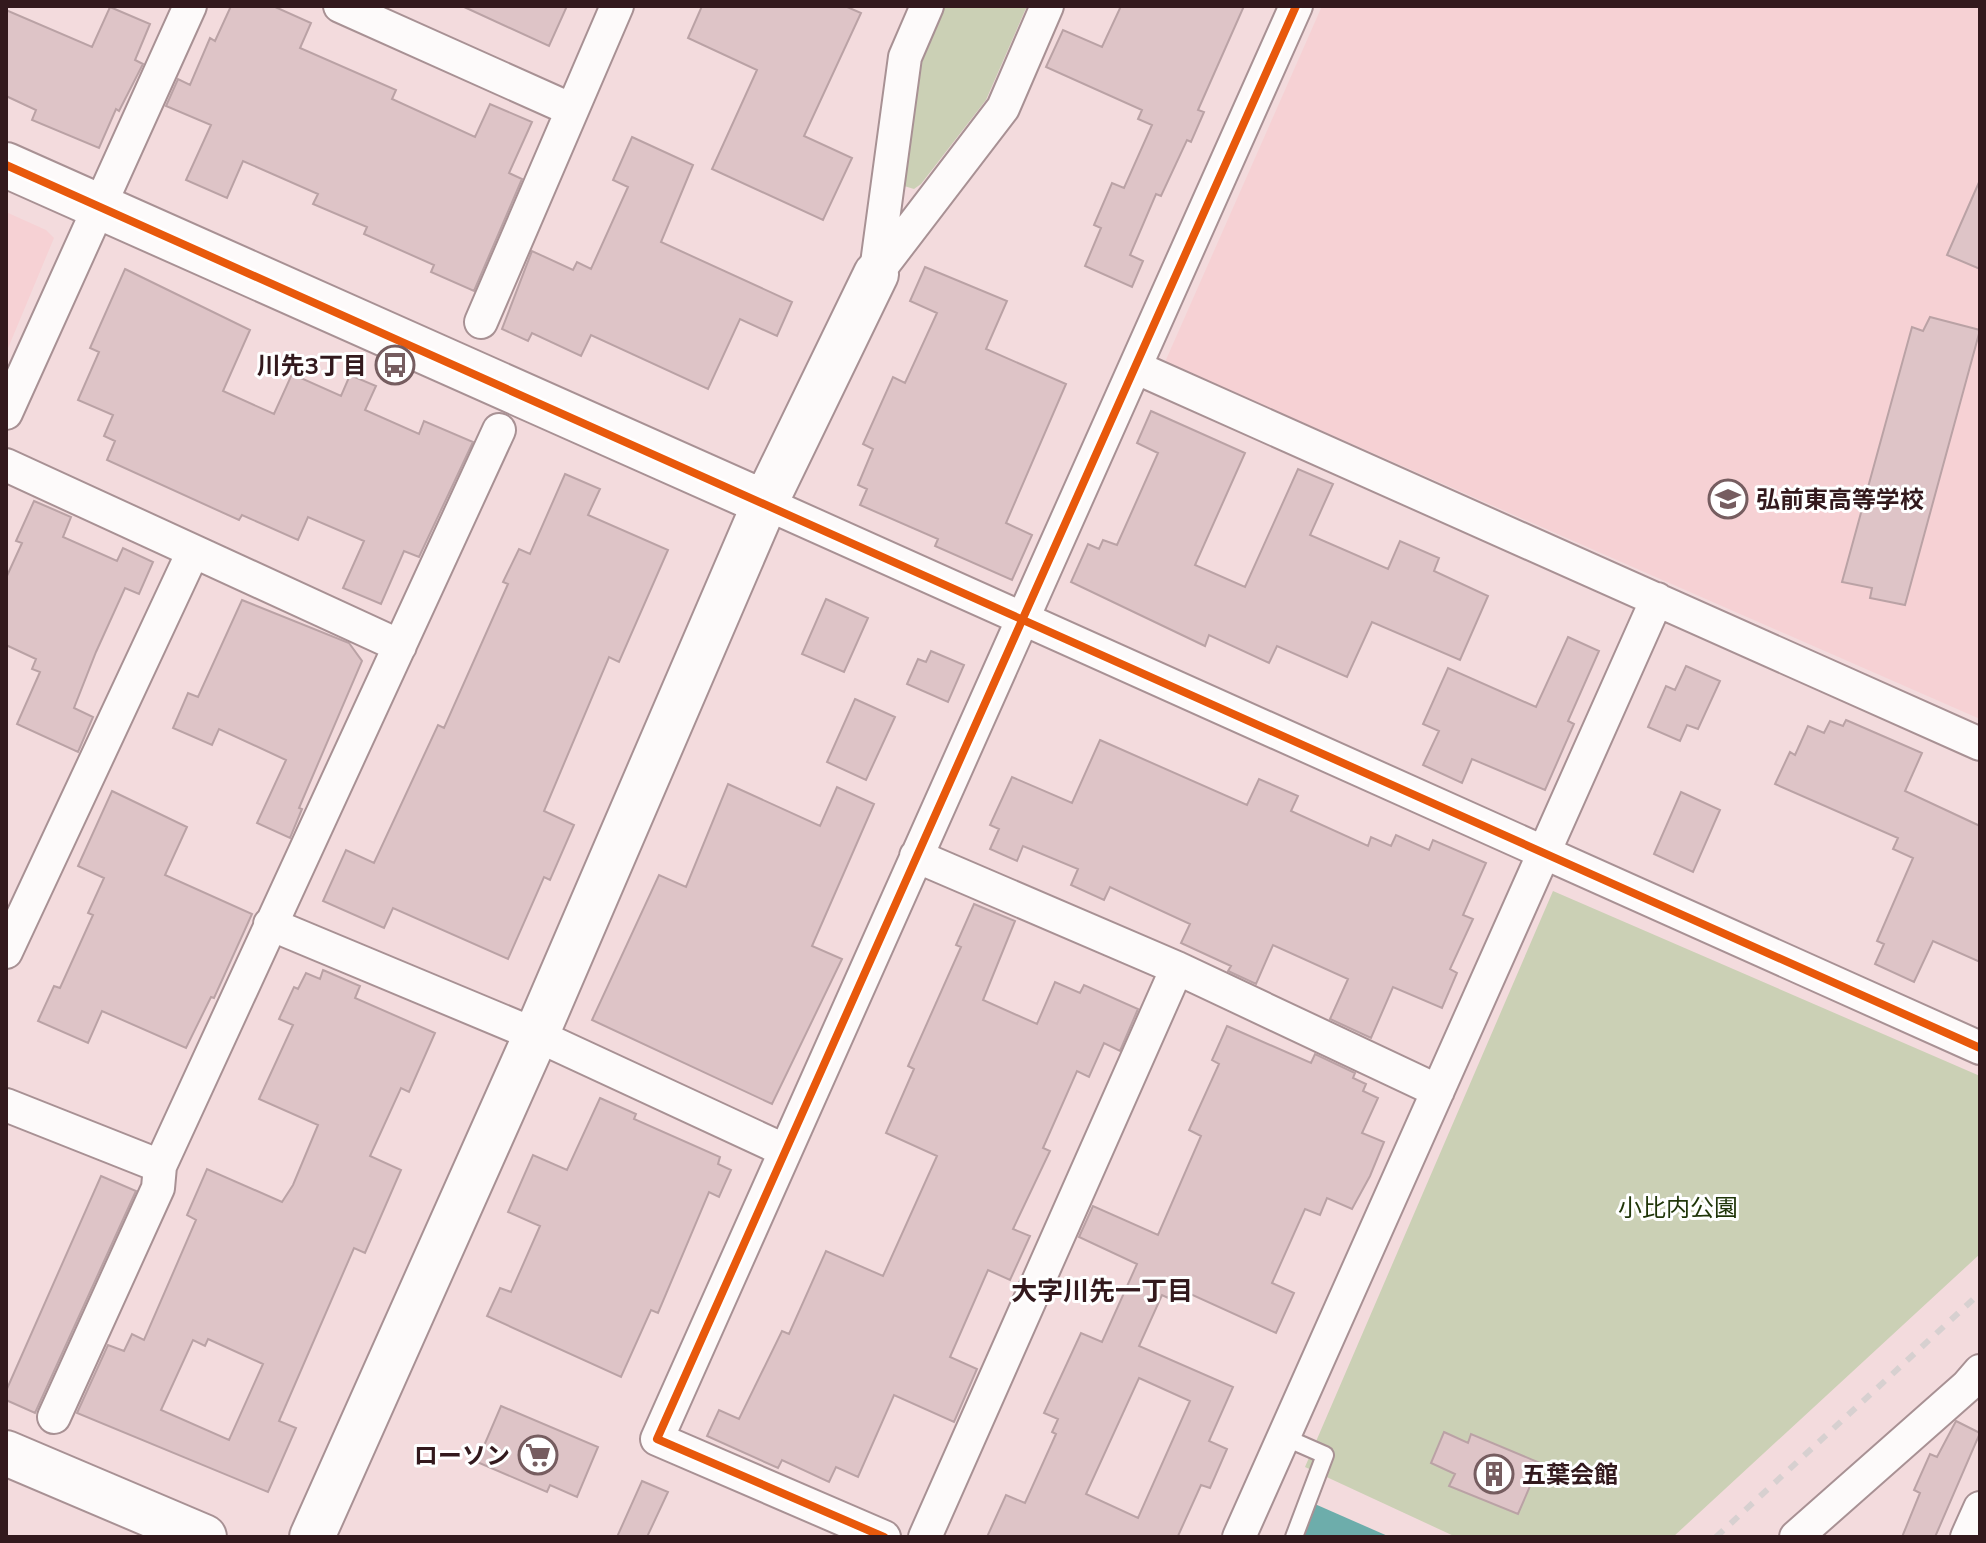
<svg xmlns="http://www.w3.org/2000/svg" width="1986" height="1543" font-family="Mulish,'Noto Sans JP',sans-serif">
	<rect width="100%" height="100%" fill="#f3dbdd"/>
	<path fill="#f6d1d4" d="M 1322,6 L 1980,6 L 1980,719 L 1165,362 Z
		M 6,212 L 46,230 L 54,238 L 6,353 Z"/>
	<path fill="#cbd0b5" d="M 942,6 L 1027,6 L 986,100 L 921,184 L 914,189 L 901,185 L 914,68 Z
		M 1553,891 L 1980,1076 L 1980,1254 L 1673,1537 L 1456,1537 L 1305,1467 Z"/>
	<path fill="#6dadab" d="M 1308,1501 L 1390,1537 L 1292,1537 Z"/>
	<path fill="#dec4c7" stroke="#baa2a5" stroke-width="2" fill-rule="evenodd" d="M 231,6 L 273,6 L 311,23 L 300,48 L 396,90 L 392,99 L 475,137 L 490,104 L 532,122 L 509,173 L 522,179 L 474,291 L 431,272 L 434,265 L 364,234 L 367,227 L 313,204 L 318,194 L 243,161 L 227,198 L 186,180 L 211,125 L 166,106 L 178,79 L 190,85 L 210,38 L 215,41 Z
		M 462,6 L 567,6 L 549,46 Z
		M 702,6 L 845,6 L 861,13 L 804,136 L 852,158 L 823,220 L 712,169 L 757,70 L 688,38 Z
		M 1121,6 L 1244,6 L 1198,110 L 1204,112 L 1191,142 L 1187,140 L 1161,196 L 1156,194 L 1130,255 L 1143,261 L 1132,287 L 1085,266 L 1101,228 L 1094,225 L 1112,183 L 1124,188 L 1152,125 L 1138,119 L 1142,110 L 1046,67 L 1063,30 L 1102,47 Z
		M 110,7 L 150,24 L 135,60 L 143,64 L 119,111 L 116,109 L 99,148 L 32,120 L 36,110 L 6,96 L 6,10 L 92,47 Z
		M 632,137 L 693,165 L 661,242 L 792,302 L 777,336 L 740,319 L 708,389 L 591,335 L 581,356 L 532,333 L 528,341 L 502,329 L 532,251 L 573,270 L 577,262 L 591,269 L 628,187 L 613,180 Z
		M 1980,180 L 1980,269 L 1947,255 Z
		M 925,267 L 1007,301 L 986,349 L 1066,384 L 1006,523 L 1032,535 L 1012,580 L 935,546 L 938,539 L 860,505 L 867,489 L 858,485 L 873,449 L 863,444 L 893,377 L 905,383 L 937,313 L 910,301 Z
		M 125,269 L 250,330 L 223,391 L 274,414 L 292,374 L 341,396 L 350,375 L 376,386 L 365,410 L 419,434 L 424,421 L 473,442 L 419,557 L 404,551 L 381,604 L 343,588 L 364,541 L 308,517 L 298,540 L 242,515 L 239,520 L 107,460 L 115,441 L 104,436 L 113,415 L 78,400 L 99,352 L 90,348 Z
		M 1930,317 L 1980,330 L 1905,605 L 1870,598 L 1872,588 L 1842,582 L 1912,327 L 1923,331 Z
		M 1151,411 L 1245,453 L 1195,565 L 1245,587 L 1298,469 L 1333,484 L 1310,535 L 1388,569 L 1400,541 L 1439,558 L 1434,571 L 1488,596 L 1460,660 L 1372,622 L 1347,677 L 1277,646 L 1269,663 L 1209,635 L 1205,646 L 1071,582 L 1088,544 L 1099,549 L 1103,540 L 1117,545 L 1158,453 L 1137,443 Z
		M 565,474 L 600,489 L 588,515 L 668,550 L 619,662 L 609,657 L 544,811 L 574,825 L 550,880 L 544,877 L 508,959 L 393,908 L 384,928 L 323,901 L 346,850 L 374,863 L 438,725 L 444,728 L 508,584 L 503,582 L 519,549 L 530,554 Z
		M 34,501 L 71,517 L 63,537 L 117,561 L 123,548 L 153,562 L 139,594 L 125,588 L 96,652 L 74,708 L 93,717 L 78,752 L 17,724 L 40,672 L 32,669 L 36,659 L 6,645 L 6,578 L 22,543 L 16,541 Z
		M 826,599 L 868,618 L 844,672 L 802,654 Z
		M 242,600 L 349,643 L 362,661 L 299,808 L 302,809 L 290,838 L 257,823 L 286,760 L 219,729 L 212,745 L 173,728 L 188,693 L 198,697 Z
		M 1568,637 L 1599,651 L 1568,721 L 1574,724 L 1545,790 L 1472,759 L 1462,783 L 1423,765 L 1439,731 L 1423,724 L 1448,668 L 1536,707 Z
		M 931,651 L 964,665 L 948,702 L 907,684 L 918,659 L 926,662 Z
		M 1686,666 L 1720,681 L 1698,729 L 1687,725 L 1680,741 L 1648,727 L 1666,686 L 1675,690 Z
		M 855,699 L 895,717 L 866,780 L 827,762 Z
		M 1846,720 L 1922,753 L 1905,791 L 1980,826 L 1980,962 L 1933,941 L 1914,982 L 1875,964 L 1884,944 L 1877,941 L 1913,858 L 1893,849 L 1898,838 L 1775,784 L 1790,752 L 1795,755 L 1808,726 L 1824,733 L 1830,721 L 1843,726 Z
		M 1100,740 L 1247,805 L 1259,779 L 1298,796 L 1291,811 L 1368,846 L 1371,837 L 1391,846 L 1396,835 L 1429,850 L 1433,840 L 1486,863 L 1463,915 L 1473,919 L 1450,969 L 1457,973 L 1442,1008 L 1393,987 L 1371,1038 L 1330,1019 L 1348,979 L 1273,945 L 1256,984 L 1228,971 L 1231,966 L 1181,943 L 1190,924 L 1110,887 L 1104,900 L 1071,885 L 1078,869 L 1023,846 L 1017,861 L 990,849 L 999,829 L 990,825 L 1012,777 L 1072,803 Z
		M 728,784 L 820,826 L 837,787 L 874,804 L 812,946 L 842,959 L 772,1104 L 592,1020 L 659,875 L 686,887 Z
		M 112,791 L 187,827 L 165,875 L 252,914 L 214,998 L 211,997 L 186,1048 L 102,1011 L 88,1043 L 38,1021 L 54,986 L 60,988 L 93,915 L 88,913 L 104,878 L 78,866 Z
		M 1681,792 L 1720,810 L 1693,872 L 1654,854 Z
		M 974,904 L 1015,921 L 983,1000 L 1037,1024 L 1055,982 L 1080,993 L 1084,985 L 1138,1009 L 1120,1051 L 1104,1043 L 1089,1077 L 1077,1071 L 1043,1148 L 1050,1151 L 1013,1229 L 1030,1236 L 1010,1280 L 988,1270 L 950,1357 L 977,1369 L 954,1422 L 894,1395 L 858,1477 L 836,1467 L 829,1482 L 782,1460 L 778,1468 L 707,1436 L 719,1410 L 739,1419 L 782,1331 L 789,1334 L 826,1251 L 883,1276 L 937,1156 L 886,1133 L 914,1069 L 908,1066 L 961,947 L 956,945 Z
		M 323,970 L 360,986 L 355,998 L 435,1033 L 409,1092 L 401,1088 L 370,1156 L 401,1170 L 365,1253 L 354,1248 L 279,1421 L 296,1428 L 268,1492 L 77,1413 L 108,1345 L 124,1351 L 132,1334 L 144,1340 L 196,1220 L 187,1215 L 207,1169 L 282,1202 L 293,1185 L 318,1125 L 259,1099 L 293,1025 L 279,1019 L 294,987 L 298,989 L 306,973 L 320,979 ZM 208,1339 L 263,1364 L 229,1440 L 161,1410 L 193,1340 L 205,1346 Z
		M 1227,1026 L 1311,1063 L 1315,1054 L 1355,1073 L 1353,1078 L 1366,1084 L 1363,1091 L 1378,1098 L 1362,1133 L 1384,1142 L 1370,1176 L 1352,1209 L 1327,1198 L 1320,1215 L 1305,1209 L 1272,1283 L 1294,1293 L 1276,1333 L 1173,1286 L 1168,1298 L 1162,1295 L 1139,1346 L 1233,1387 L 1209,1441 L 1227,1449 L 1210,1488 L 1201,1485 L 1178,1536 L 1181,1537 L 987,1537 L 1006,1495 L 1025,1503 L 1056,1434 L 1052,1432 L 1058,1419 L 1044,1413 L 1081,1333 L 1102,1342 L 1137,1264 L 1079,1237 L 1093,1206 L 1158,1235 L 1201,1136 L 1189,1130 L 1219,1064 L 1212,1060 ZM 1139,1378 L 1190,1401 L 1138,1518 L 1086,1494 Z
		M 600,1098 L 636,1114 L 634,1119 L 720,1157 L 718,1164 L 731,1170 L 719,1197 L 709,1192 L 658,1313 L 651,1310 L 621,1377 L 487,1316 L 500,1288 L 511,1292 L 540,1226 L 508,1212 L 533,1155 L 567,1170 Z
		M 101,1176 L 136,1191 L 35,1413 L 6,1400 L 6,1391 Z
		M 501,1406 L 598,1447 L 577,1497 L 550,1485 L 547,1492 L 477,1462 Z
		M 1956,1421 L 1980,1433 L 1935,1537 L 1902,1537 L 1920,1493 L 1914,1490 L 1930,1454 L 1937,1457 Z
		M 1444,1432 L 1468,1443 L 1471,1434 L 1540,1463 L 1518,1514 L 1449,1486 L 1455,1474 L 1431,1463 Z
		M 642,1481 L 668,1492 L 647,1537 L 617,1537 Z"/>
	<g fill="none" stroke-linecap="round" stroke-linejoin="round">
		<defs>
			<path id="lane" d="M 1284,1437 L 1325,1455 L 1294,1537"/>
			<path id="street" d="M 340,6 L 570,109
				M 876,271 L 905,57 L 927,6
				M 876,274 L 1003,108 L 1047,6
				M 481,322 L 617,6
				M 1135,367 L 1980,744
				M 6,413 L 190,6
				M 6,465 L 400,646
				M 765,503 L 1980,1048
				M 916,856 L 1177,968 L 1438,1091
				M 270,924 L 536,1035 L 784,1150
				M 6,952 L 192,554
				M 6,1105 L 160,1166 L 499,430
				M 54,1417 L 158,1188 L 160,1166
				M 884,1537 L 657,1439 L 1296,6
				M 925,1537 L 1177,968
				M 1239,1537 L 1657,599
				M 1796,1537 L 1967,1386 L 1980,1371
				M 1967,1537 L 1980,1508"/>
			<path id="secondary" d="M 6,165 L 765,503
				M 6,1453 L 204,1537
				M 312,1537 L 536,1035 L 765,503 L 876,274"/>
		</defs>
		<use href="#lane" stroke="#a89194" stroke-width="20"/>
		<use href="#street" stroke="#a89194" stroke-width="36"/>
		<use href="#secondary" stroke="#a89194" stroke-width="48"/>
		<use href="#lane" stroke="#fdfafa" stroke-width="16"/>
		<use href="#street" stroke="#fdfafa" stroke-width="32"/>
		<use href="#secondary" stroke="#fdfafa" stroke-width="44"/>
		<path stroke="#d7d0d0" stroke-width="6" stroke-dasharray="10 10" stroke-linecap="butt" d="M 1716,1537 L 1980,1293"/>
		<defs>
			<path id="cycleway" d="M 6,165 L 1980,1048
				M 884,1537 L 657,1439 L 1296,6"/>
		</defs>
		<use href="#cycleway" stroke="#fff" stroke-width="13"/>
		<use href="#cycleway" stroke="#e8590c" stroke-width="8"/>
	</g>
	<defs>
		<symbol id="bus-ring" viewBox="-11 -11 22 22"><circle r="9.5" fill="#fff" stroke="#765d60" stroke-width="1.5"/><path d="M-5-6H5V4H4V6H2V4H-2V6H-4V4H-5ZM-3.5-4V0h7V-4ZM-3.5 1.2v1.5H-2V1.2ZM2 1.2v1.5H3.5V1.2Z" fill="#765d60"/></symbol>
		<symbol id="school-ring" viewBox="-11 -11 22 22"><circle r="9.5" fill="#fff" stroke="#765d60" stroke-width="1.5"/><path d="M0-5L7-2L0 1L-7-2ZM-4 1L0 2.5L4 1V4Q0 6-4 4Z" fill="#765d60"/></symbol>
		<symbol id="supermarket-ring" viewBox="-11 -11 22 22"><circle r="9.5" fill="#fff" stroke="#765d60" stroke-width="1.5"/><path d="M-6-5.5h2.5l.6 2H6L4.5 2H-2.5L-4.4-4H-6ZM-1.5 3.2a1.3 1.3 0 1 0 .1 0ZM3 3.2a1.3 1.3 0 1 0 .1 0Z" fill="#765d60"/></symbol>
		<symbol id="building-ring" viewBox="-11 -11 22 22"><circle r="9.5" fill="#fff" stroke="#765d60" stroke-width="1.5"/><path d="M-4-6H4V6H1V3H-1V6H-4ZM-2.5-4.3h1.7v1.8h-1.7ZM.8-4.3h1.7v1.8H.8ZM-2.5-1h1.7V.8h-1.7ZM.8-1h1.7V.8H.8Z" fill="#765d60"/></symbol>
	</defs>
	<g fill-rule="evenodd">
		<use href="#bus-ring" x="373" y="343" width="44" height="44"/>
		<use href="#school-ring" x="1706" y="477" width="44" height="44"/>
		<use href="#supermarket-ring" x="516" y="1433" width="44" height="44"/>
		<use href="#building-ring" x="1472" y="1452" width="44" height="44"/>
	</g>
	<g text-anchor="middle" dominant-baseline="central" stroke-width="6" stroke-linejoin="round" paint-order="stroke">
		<g font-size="24" font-weight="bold" fill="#33191d" stroke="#fff" text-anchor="end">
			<text x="367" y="365">川先3丁目</text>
			<text x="1756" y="499" text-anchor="start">弘前東高等学校</text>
			<text x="510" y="1455">ローソン</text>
			<text x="1522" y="1474" text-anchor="start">五葉会館</text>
		</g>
		<g font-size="24" fill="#1f3508" stroke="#fff">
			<text x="1678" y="1207">小比内公園</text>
		</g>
		<g font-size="26" font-weight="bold" fill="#33191d" stroke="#fff">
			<text x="1102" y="1290">大字川先一丁目</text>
		</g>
	</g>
	<rect width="1986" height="1543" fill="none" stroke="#33191d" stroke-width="16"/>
</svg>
